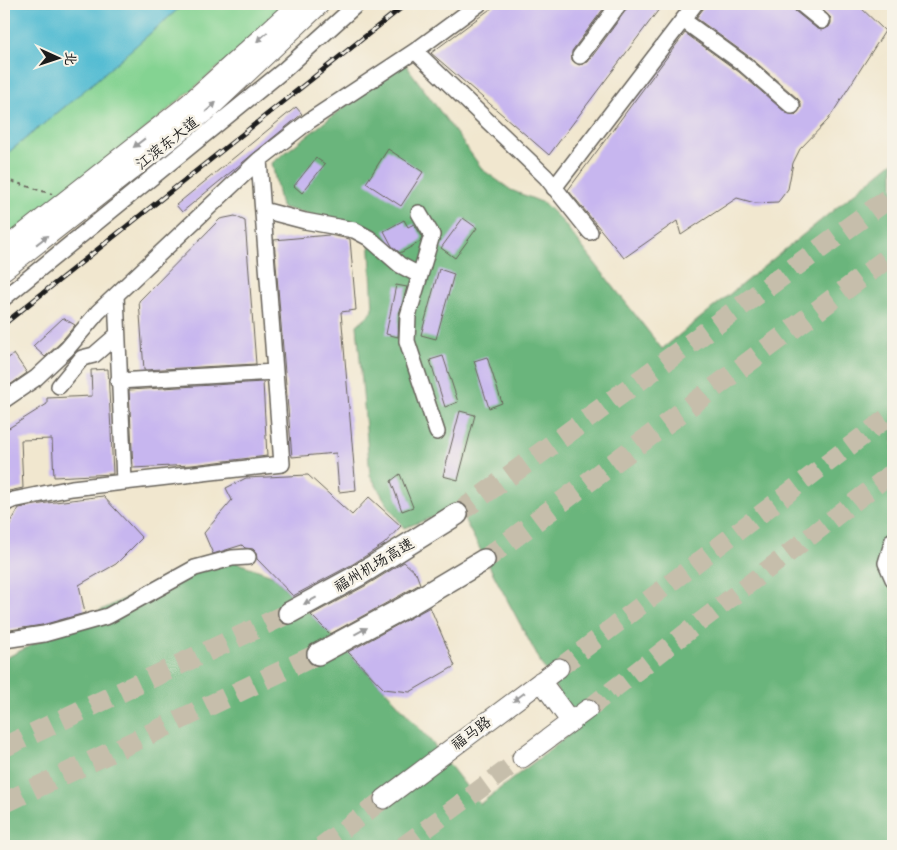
<svg xmlns="http://www.w3.org/2000/svg" width="897" height="850" viewBox="0 0 897 850" font-family="'Comic Neue','LXGW WenKai TC',sans-serif">
<rect width="100%" height="100%" fill="#f7f3e8"/>
<filter id="ink" filterUnits="userSpaceOnUse"><feTurbulence type="fractalNoise" baseFrequency=".02" numOctaves="2"/><feDisplacementMap in="SourceGraphic" scale="10" xChannelSelector="R" yChannelSelector="G"/><feConvolveMatrix kernelMatrix="1 2 1 2 8 2 1 2 1" color-interpolation-filters="sRGB"/></filter>
<filter id="wash" filterUnits="userSpaceOnUse"><feTurbulence type="fractalNoise" baseFrequency=".0096" numOctaves="4" result="noise"/><feDisplacementMap in="SourceGraphic" scale="20" xChannelSelector="R" yChannelSelector="G"/><feGaussianBlur stdDeviation="1.12" result="paint"/><feColorMatrix in="noise" values="0 0 0 0 0 0 0 0 0 0 0 0 0 0 0 0 0 1.4 0 .05"/><feComposite in="paint" operator="in"/></filter>
<g filter="url(#wash)">
<rect width="100%" height="100%" fill="#f1e7cf"/>
<path fill="#84d392" stroke="#507857" d="M184,4H293L149,126L4,242V156L78,96Z"/>
<path fill="#6bb57c" stroke="#44684c" d="M403,61L483,170L511,190L544,203L562,221L662,349L893,162V846H4V659L213,554L272,575L384,689L430,740L480,804L579,727L541,663L458,508L404,528L387,504L370,475L357,325L373,311L369,231L281,207L272,163Z"/>
<path fill="#56bdd3" stroke="#396c78" d="M4,4H184L78,96L4,156Z"/>
<g id="blocks">
<path fill="#c7b6ef" d="M497,4H607L572,51V60L579,65L588,62L626,10L628,4H663L549,155L431,53Z
M707,4H792L795,11L816,28L821,30L829,27L831,23V18L816,4H857L885,31L828,120L800,149L793,163L788,189L778,202L755,203L737,198L681,235L677,221L624,258L568,190L685,33L739,72L786,113L795,115L801,108V103L798,99L751,58L696,18Z
M296,107L302,114L182,212L176,205Z
M388,149L423,172L401,206L366,183Z
M316,158L325,164L302,193L294,186Z
M235,216L245,221L256,364L144,370L139,301L220,219Z
M463,218L477,228L455,258L441,248Z
M404,220L408,227L414,224L422,236L420,242L400,253L392,246L384,231Z
M329,235L350,239L356,310L341,312L356,490L339,492L336,453L292,457L274,240Z
M439,269L454,274L436,339L421,335Z
M396,285L407,287L399,314L398,337L386,334Z
M63,318L75,325L60,343L45,357L33,346Z
M14,354L27,373L4,389V361Z
M443,356L458,402L445,407L430,360Z
M487,357L502,403L489,408L474,361Z
M108,369L113,474L54,477L52,439L21,440L23,488L4,492V431L47,404V398L92,396L91,370Z
M263,382L267,456L192,465L133,468L129,390Z
M460,411L475,415L458,480L443,476Z
M400,474L413,507L402,511L391,481Z
M308,475L352,515L369,497L401,526L384,544L353,564L293,596L257,559L256,552L253,549L245,548L242,545L213,554L204,533L232,500L226,488L246,478Z
M103,496L142,538L116,564L79,585L85,613L42,625L4,631V535L19,508L47,503Z
M404,562L416,573L420,584L401,595L330,634L311,615L365,586Z
M430,607L455,666L410,692L384,689L348,652Z"/>
</g>
</g>
<g filter="url(#ink)">
<use href="#blocks" fill-opacity="0" stroke="#67635b" stroke-width="1"/>
<g fill="none" stroke-linecap="round" stroke-linejoin="round">
<path stroke="#c6beab" stroke-width="19" stroke-dasharray="19 9" stroke-linecap="butt" d="M559,668L893,413
M588,709L893,472
M321,846L384,799
M403,846L522,758"/>
<path stroke="#c6beab" stroke-width="21" stroke-dasharray="21 11" stroke-linecap="butt" d="M457,514L893,195
M484,560L893,254
M4,747L289,613
M4,803L318,654"/>
<g stroke="#67635b" stroke-width="18">
<path id="minor" d="M801,4L822,21
M683,20L745,65L792,106
M415,51L546,177L590,232
M580,56L619,4
M554,188L695,4
M263,210L305,221L354,230L369,238L400,265L419,275
M419,213L432,235L408,316L407,341L437,432
M116,295L124,482
M4,298L284,70L357,4
M118,381L275,372
M59,386L82,358L94,355L117,335
M4,400L36,378L67,349L98,312L259,160L309,121L415,51L479,4
M4,504L13,500L72,488L282,464L259,160
M893,540L886,563L893,579
M4,640L44,634L108,616L195,568L232,558L248,557"/>
</g>
<g stroke="#67635b" stroke-width="21">
<path id="major" d="M4,249L188,104L298,4
M4,270L209,109L320,4
M541,681L571,722
M522,758L588,709
M384,799L559,668"/>
</g>
<g stroke="#67635b" stroke-width="24">
<path id="highway" d="M289,613L359,575L457,514
M318,654L407,606L484,560"/>
</g>
<path stroke="#67635b" stroke-width="2" stroke-dasharray="4 4" stroke-linecap="butt" d="M4,179L52,194"/>
<use href="#minor" stroke="#fff" stroke-width="15"/>
<use href="#major" stroke="#fff" stroke-width="19"/>
<use href="#highway" stroke="#fff" stroke-width="21"/>
<g stroke="#1c1c1c" stroke-width="5">
<path id="rail" d="M4,324L406,4"/>
</g>
<use href="#rail" stroke="#f7f3e8" stroke-width="3" stroke-dasharray="9" stroke-linecap="butt"/>
</g>
<defs><path id="oneway-solid" d="M-6-.8H1V-3.2L6.5 0L1 3.2V.8H-6Z" transform="scale(1.25)"/></defs>
<g fill="#999">
<use href="#oneway-solid" transform="translate(262 37) rotate(138)"/>
<use href="#oneway-solid" transform="translate(211 107) rotate(-42)"/>
<use href="#oneway-solid" transform="translate(139 143) rotate(142)"/>
<use href="#oneway-solid" transform="translate(42 240) rotate(-38)"/>
<use href="#oneway-solid" transform="translate(310 601) rotate(152)"/>
<use href="#oneway-solid" transform="translate(361 631) rotate(-28)"/>
<use href="#oneway-solid" transform="translate(519 697) rotate(143)"/>
</g>
</g>
<g text-anchor="middle" dominant-baseline="central" stroke-width="5" stroke-linejoin="round" paint-order="stroke">
<g font-size="15" fill="#1c1c1c" stroke="#f7f3e8">
<text transform="translate(167 143) rotate(-38)">江滨东大道</text>
<text transform="translate(374 565) rotate(-31)">福州机场高速</text>
<text transform="translate(471 733) rotate(-37)">福马路</text>
</g>
</g>
<rect width="897" height="850" fill="none" stroke="#f7f3e8" stroke-width="20"/>
<g transform="translate(58 58) rotate(93)" stroke="#f7f3e8" stroke-width="4" paint-order="stroke">
<path d="M0-4L9 19L0 12L-9 19Z" fill="#1c1c1c"/>
<text y="-8" font-size="14" font-weight="bold" text-anchor="middle" fill="#1c1c1c">北</text>
</g>
</svg>
